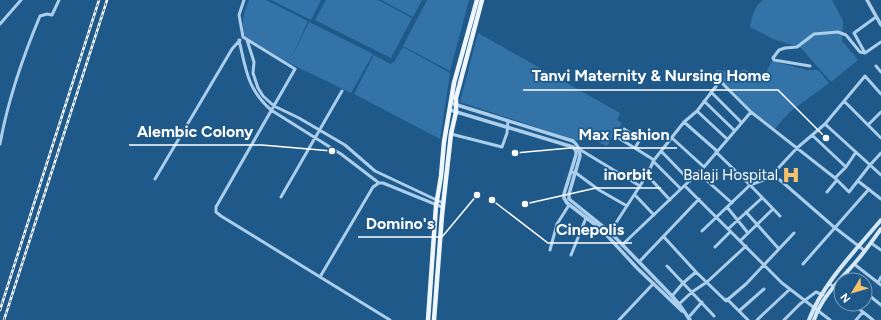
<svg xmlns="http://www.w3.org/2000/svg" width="881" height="320" viewBox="0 0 881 320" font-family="Figtree,sans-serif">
<rect width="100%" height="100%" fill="#1f5989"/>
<path fill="#3373a7" d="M249,0H266L308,21L289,63L245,37C241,21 243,15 249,0Z
M271,0H321L311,20Z
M326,0H378L412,18L391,58L315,20Z
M381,0H422L413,17Z
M427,0H469L450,71L403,46Z
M763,0H832L843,21L842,41L858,60L831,82L801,48L773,39L750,27C752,17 754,6 763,0Z
M309,22L373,54L351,93L289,63Z
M478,33L620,113L617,120L622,123L607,146L587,137L581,142L460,102Z
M403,47L450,73L440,139L354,94L374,55L390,64L394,62Z
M772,61L807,70H818L829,83L791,111L783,119L775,129L751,111L713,73L717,70C726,70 737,75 744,69L763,78Z"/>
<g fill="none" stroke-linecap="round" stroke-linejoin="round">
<path stroke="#aaceeb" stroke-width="3" d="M244,0L239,15L243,37L295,69L216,207V212L221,216L390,320
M876,17L854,33L865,53L881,42
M0,24L21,0
M239,40C246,69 247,89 271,110L341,154L379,183H383L442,207
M247,40L254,62L253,73L258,88L263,96L274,106L299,118L345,145L375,171L443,203
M810,66L774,60L773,58L779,50L785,48L797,47L814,34L838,32L846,35L860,52L865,53
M876,66L881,72
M711,92L741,122
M704,101L734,130
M844,101L881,138
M697,111L727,139
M684,122L717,151
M825,124L881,175
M868,125L881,112
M624,129L639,139V141L635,148
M451,134L502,147L507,133L508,121
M812,135L846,167
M617,137L654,160
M672,138L704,167
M0,144C8,99 22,59 40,16L47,14L52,15L59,0
M579,149L640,186
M661,151L690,181
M716,152L750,185L769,178L780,180L834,227L865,251
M653,161L681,189
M571,172L576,173L599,190L627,206
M647,175L670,200
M769,178L797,148L825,124L865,76L881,94
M835,178L846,167L856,152
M155,179L232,49L240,40
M705,179L732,203
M858,181L881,199
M685,186L782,283L830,320
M827,192L837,180
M635,195L654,215
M281,197L342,91
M727,207L748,233
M746,212L779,249
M557,224L579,234
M728,229L762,198
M702,231L750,185L780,216
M610,232L647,175L654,160L684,122L697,111L720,81L751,112L835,178L849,192L870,165L881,153
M664,237L696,272L726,301L746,284L794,233
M740,241L773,209
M871,243L881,250
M622,245L704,167L751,112
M715,247L730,232
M550,250L557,224L569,205
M571,255L586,218
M639,262L699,199
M803,264L869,189
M854,264L881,285
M667,266L714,316
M844,276L849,280
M320,277L373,187L379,183
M829,283L841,294
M878,283L881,277
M865,292L881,305
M672,296L683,283L696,272
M727,299L748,320
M679,304L692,292L707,282L746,246
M853,304L873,320
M739,311L764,289
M688,318L702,302
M619,320L653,284
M757,320L790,289
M784,320L800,304L816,292L823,295
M856,320L863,312"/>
<path stroke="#aaceeb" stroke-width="3.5" d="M867,0L881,25
M454,104L573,141C578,145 580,149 580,156L569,194V199L610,232L672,296L679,304L690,320
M450,110L573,147L576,151V155L564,194V198L567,203L601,229L637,268L682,311"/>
<path stroke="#d6e8f8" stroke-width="4" d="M809,320C822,284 857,249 881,220
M814,320C821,298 839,281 854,264C864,253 872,241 881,229"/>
<path stroke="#eff7fe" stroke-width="4.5" d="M428,320L436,206L441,176L444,142L454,83L477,0
M434,320L442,215L451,134L456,112V98L482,0"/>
<g stroke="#fff" stroke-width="2.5">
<path id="rail" d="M0,310L99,0
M4,320L107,0"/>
</g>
<use href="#rail" stroke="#1f5989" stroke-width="1" stroke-dasharray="3" stroke-linecap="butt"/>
</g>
<defs>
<g id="hospital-bare" transform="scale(1.38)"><path d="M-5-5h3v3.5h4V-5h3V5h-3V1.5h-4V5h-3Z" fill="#f9c16a" stroke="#1f5989" stroke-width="2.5" paint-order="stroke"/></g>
</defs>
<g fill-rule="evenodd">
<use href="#hospital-bare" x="791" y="175"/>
</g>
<g text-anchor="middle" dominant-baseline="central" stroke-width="3.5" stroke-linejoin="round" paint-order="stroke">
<g font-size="15" fill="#fff" stroke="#1f5989" text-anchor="end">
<text x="778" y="175">Balaji Hospital</text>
</g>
</g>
<path fill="none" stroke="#fff" stroke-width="1.5" d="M826 138L778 90H523M332 151L262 145H129M515 153L570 148H677M525 204L596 188H661M477 195L442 237H358M492 200L548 243H632"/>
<g fill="#fff" stroke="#1f5989" stroke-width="1.5">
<circle cx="826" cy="138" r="4"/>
<circle cx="332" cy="151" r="4"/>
<circle cx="515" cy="153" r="4"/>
<circle cx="525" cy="204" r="4"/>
<circle cx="477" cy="195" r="4"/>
<circle cx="492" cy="200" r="4"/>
</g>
<g font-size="16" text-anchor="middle" font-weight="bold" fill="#fff" stroke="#1f5989" stroke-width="3.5" stroke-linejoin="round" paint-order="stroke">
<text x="651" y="81">Tanvi Maternity &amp; Nursing Home</text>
<text x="195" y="137">Alembic Colony</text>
<text x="624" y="140">Max Fashion</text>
<text x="628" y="180">inorbit</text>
<text x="400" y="229">Domino's</text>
<text x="590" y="235">Cinepolis</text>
</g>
<g transform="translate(853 292) rotate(232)"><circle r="19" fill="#1f5989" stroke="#799bb8"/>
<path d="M0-3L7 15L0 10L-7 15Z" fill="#f9c16a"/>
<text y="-6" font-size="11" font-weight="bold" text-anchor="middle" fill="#ffffff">N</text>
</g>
</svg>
